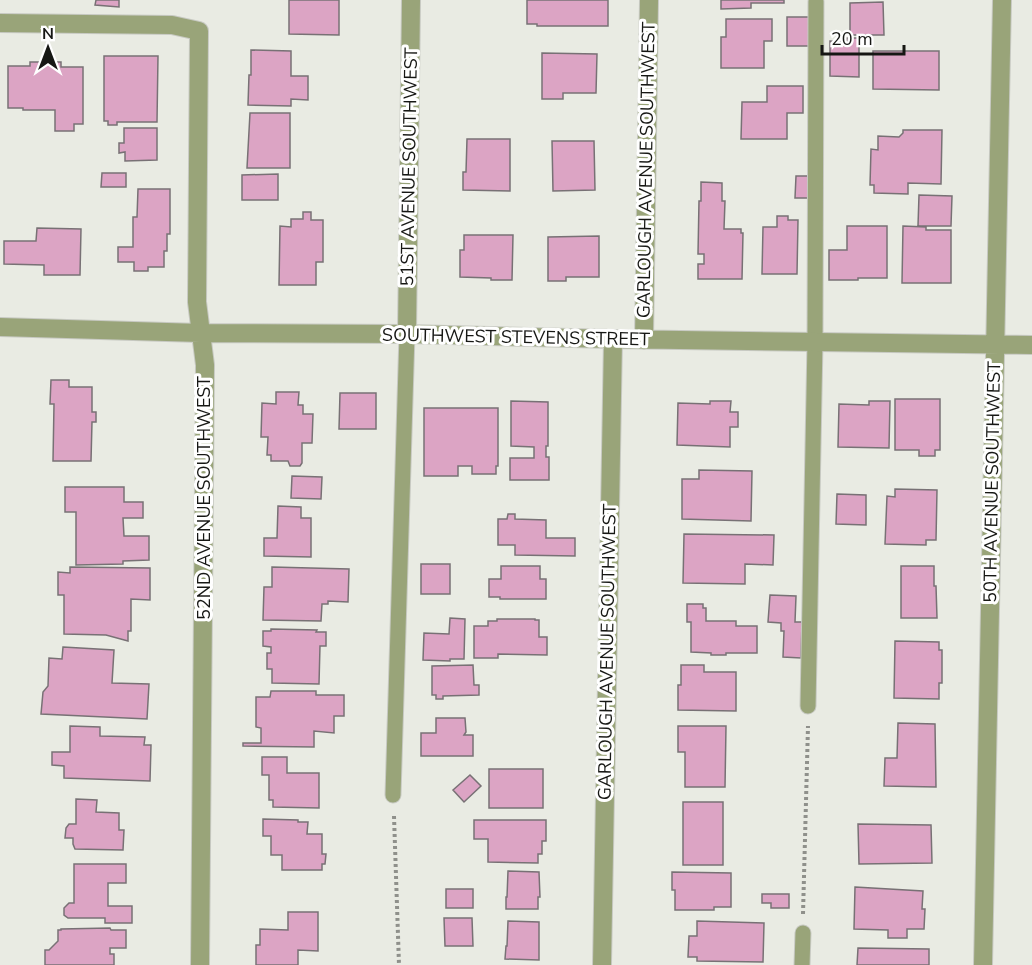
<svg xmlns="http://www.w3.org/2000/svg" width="1032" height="965" viewBox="0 0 1032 965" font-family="'Nunito Sans',sans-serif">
<rect width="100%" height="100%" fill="#e9ebe3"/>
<path fill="#dca4c4" stroke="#787175" stroke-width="1.5" d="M96,0H119V7L95,5Z
M289,0H339V35L289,34Z
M527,0H608V26H537V24H527Z
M721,0H784V3H751V8L721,9Z
M883,2L884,35H850V3Z
M787,17H811V46H787Z
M726,19H772V41H764V68H721V37H726Z
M847,38H859V77L830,76V41L847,42Z
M251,50L291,51V76H308V100L291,99V106L248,105L249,75H251Z
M873,51H939V90L873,89Z
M542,53L597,54L596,93H563V99H542Z
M104,56H158L157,122H117V125H108V121H104Z
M30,62H61V67H83V124H74V131H55V110H23V108H8V66H30Z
M767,86H803V113H787V139H741L742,102H767Z
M250,113H290V168H247Z
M124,128H157V160L125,161V152L119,153V143H124Z
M903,130H942L941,184L908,183V194L874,193V185H870L871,149L878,150V136L899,137L903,133Z
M467,139H510V191L463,190V172H466Z
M552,141H594L595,190L553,191Z
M102,173H126V187H101Z
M278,174V200H242V175Z
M796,176H811V198H795Z
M701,182L722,183V201H725L724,229H741V233H743L742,279H698V264H704V254H698L699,201H701Z
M138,189H170V234H167V251H164V267H148V271H134V262H118V247H133V217H137Z
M919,195L952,196L951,226H918Z
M303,212H311V220H323V262H316V285H279L280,226L291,227V219H303Z
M777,216H788V220H798L797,274H762L763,227H777Z
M847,226H887V278H858V280H829V250H847Z
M903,226L926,227V230H951V283H902Z
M37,228L81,229L80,275H44V265L4,264V241H36Z
M464,235H513L512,280H491V278L460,277V250H464Z
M599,236V277H566V281H548V237Z
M51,380H69V387H92V412H96V422H92L91,461H53L54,404H50Z
M276,392H299L298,405H303V414H313L312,443H302V463L300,466H290L288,461H271V455H267L268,437H261L262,403L276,404Z
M340,393H376V429H339Z
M895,399H940V450H935V456H919V450H895Z
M511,401L548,402V446H546V457H549V480H510V458H534V447L511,446Z
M710,401H731L730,412H738V427H730V447L677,445L678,403L710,404Z
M869,401H890L889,448L838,447L839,404L869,405Z
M424,408H498V466H496V474H472V466H458V476H424Z
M699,470L752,471L751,521L682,519V479H699Z
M292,476L322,477L321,499L291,498Z
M65,487H124V502H143V518H123L124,536H149V560L123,561V564L76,565V512H65Z
M895,489L937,490L936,540H926V545L885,544L887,496L895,497Z
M837,494L866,495V525L836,524Z
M278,506L301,507V518H311V557L264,556V538H277Z
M508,514H515V519L546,520V538H575V556L515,555V545H498V519H507Z
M684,534L774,535L773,565L745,564V584L683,583Z
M421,564H450V594H421Z
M501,566H540V579H546V599H500V597H489V579H501Z
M901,566H934V586H936L937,618H901Z
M70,567L150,568V600L131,599V631H128V641L106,635L64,634V595H58V572L70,573Z
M272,567L349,569L348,602L328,601V604H322L321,621L263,620L264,587H272Z
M770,595L796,596L795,622H802L801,658L783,657L784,631H781V623L768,622Z
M687,604H703V608H706V621H736V626H757V653H726V655H711V653L691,652V622H687Z
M450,618L465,619L464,659H450V661L423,660L424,633L449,634Z
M497,619H535V620H539V637H547V655L498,654V658H474V626H488V621H497Z
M271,629L317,630L316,632H326V646H320L319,684L272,683V669H267V653H271V647L263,646V631H271Z
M895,641L939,642V650H942V683H939V699L894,698Z
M63,647L114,650L112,683L149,684L147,719L41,714L43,692L48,686L49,658L62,659Z
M473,665L474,685H479V695L443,696V699H436V695H432V666Z
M681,665H704V672H736V711L678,710V685H681Z
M271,691H316V695H344V716H334V733L314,731V747L243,746V743H261V728L256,727V697H270Z
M436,718H465L466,732L464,735H473V756H421V733H436Z
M898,723L935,724L936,787L884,786L885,758H897Z
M70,726L100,727V736L145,737L144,745H151L150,781L64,778V766L52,765V752H70Z
M678,726H726L725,787H685V752H678Z
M262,757H287V773H319V808L273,807V800H269V775H262Z
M489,769H543V808H489Z
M470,775L481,786L464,802L453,790Z
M76,799L97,800L96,812L119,813V830H124L123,850L75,849L73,844V838H65L66,828L69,824H76Z
M683,802H723V865H683Z
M263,819L298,820V822H308L307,834H322V854H326L325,864H322V870H282V855H271V836H263Z
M474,820H546V841H542V854H538V863L488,862V839H474Z
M858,824L931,825L932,863L859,864Z
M74,864H126V883H108V906H132V923H105V918H68L64,915V908L69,903H74Z
M508,871L539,872L540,897H538V909H506V897H507Z
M672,872L731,873V907H714V910H675V890H672Z
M855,887L923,891L922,909H925L924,929H907V938H888V930L854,929Z
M446,889H473V908H446Z
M762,894H789V908H771V903H762Z
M288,912H318V951L298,950V965H256V945H260V929L288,930Z
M444,918H472L473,946H445Z
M508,921L539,922V960L505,959L506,946H507Z
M697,921L764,923L763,962L697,961V957H688L689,936H697Z
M110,928L111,930H126V948H110V954H114V965H45V950H49L58,941V930H61V929Z
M858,948L929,949V965H857Z"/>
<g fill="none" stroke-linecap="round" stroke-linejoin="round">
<g stroke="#c7c9c2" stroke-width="17">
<path id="lane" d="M808,706L815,342L816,2
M393,795L407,334
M802,965L803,933"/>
</g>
<g stroke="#c7c9c2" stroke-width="20">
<path id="street" d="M0,23L172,25L199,31L197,302L205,365L200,965
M0,327L200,333L407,334L613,339L1032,345
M407,334L411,0
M644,340L649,0
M602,965L613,339
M983,965L1002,0"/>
</g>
<path stroke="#8f908b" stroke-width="4" stroke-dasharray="3 3" stroke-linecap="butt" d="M394,816L399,965
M803,914L808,726"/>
<use href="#lane" stroke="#99a479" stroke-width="15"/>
<use href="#street" stroke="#99a479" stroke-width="18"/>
</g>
<g text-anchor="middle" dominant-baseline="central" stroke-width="6" stroke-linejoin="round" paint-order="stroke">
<g font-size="18" fill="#161714" stroke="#fff">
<text transform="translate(409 167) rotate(-89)">51ST AVENUE SOUTHWEST</text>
<text transform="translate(646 170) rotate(-89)">GARLOUGH AVENUE SOUTHWEST</text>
<text transform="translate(516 337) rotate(1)">SOUTHWEST STEVENS STREET</text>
<text transform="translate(992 482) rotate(-89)">50TH AVENUE SOUTHWEST</text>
<text transform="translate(204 498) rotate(-90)">52ND AVENUE SOUTHWEST</text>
<text transform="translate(607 652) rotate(-89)">GARLOUGH AVENUE SOUTHWEST</text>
</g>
</g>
<g transform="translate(48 48)" stroke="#ffffff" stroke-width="4.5" paint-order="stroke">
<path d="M0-4.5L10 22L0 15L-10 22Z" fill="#161714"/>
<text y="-9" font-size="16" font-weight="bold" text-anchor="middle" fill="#161714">N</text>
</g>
<path d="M822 45v9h82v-9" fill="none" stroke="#161714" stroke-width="3"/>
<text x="831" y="45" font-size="18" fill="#161714" stroke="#ffffff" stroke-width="4.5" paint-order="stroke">20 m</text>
</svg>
